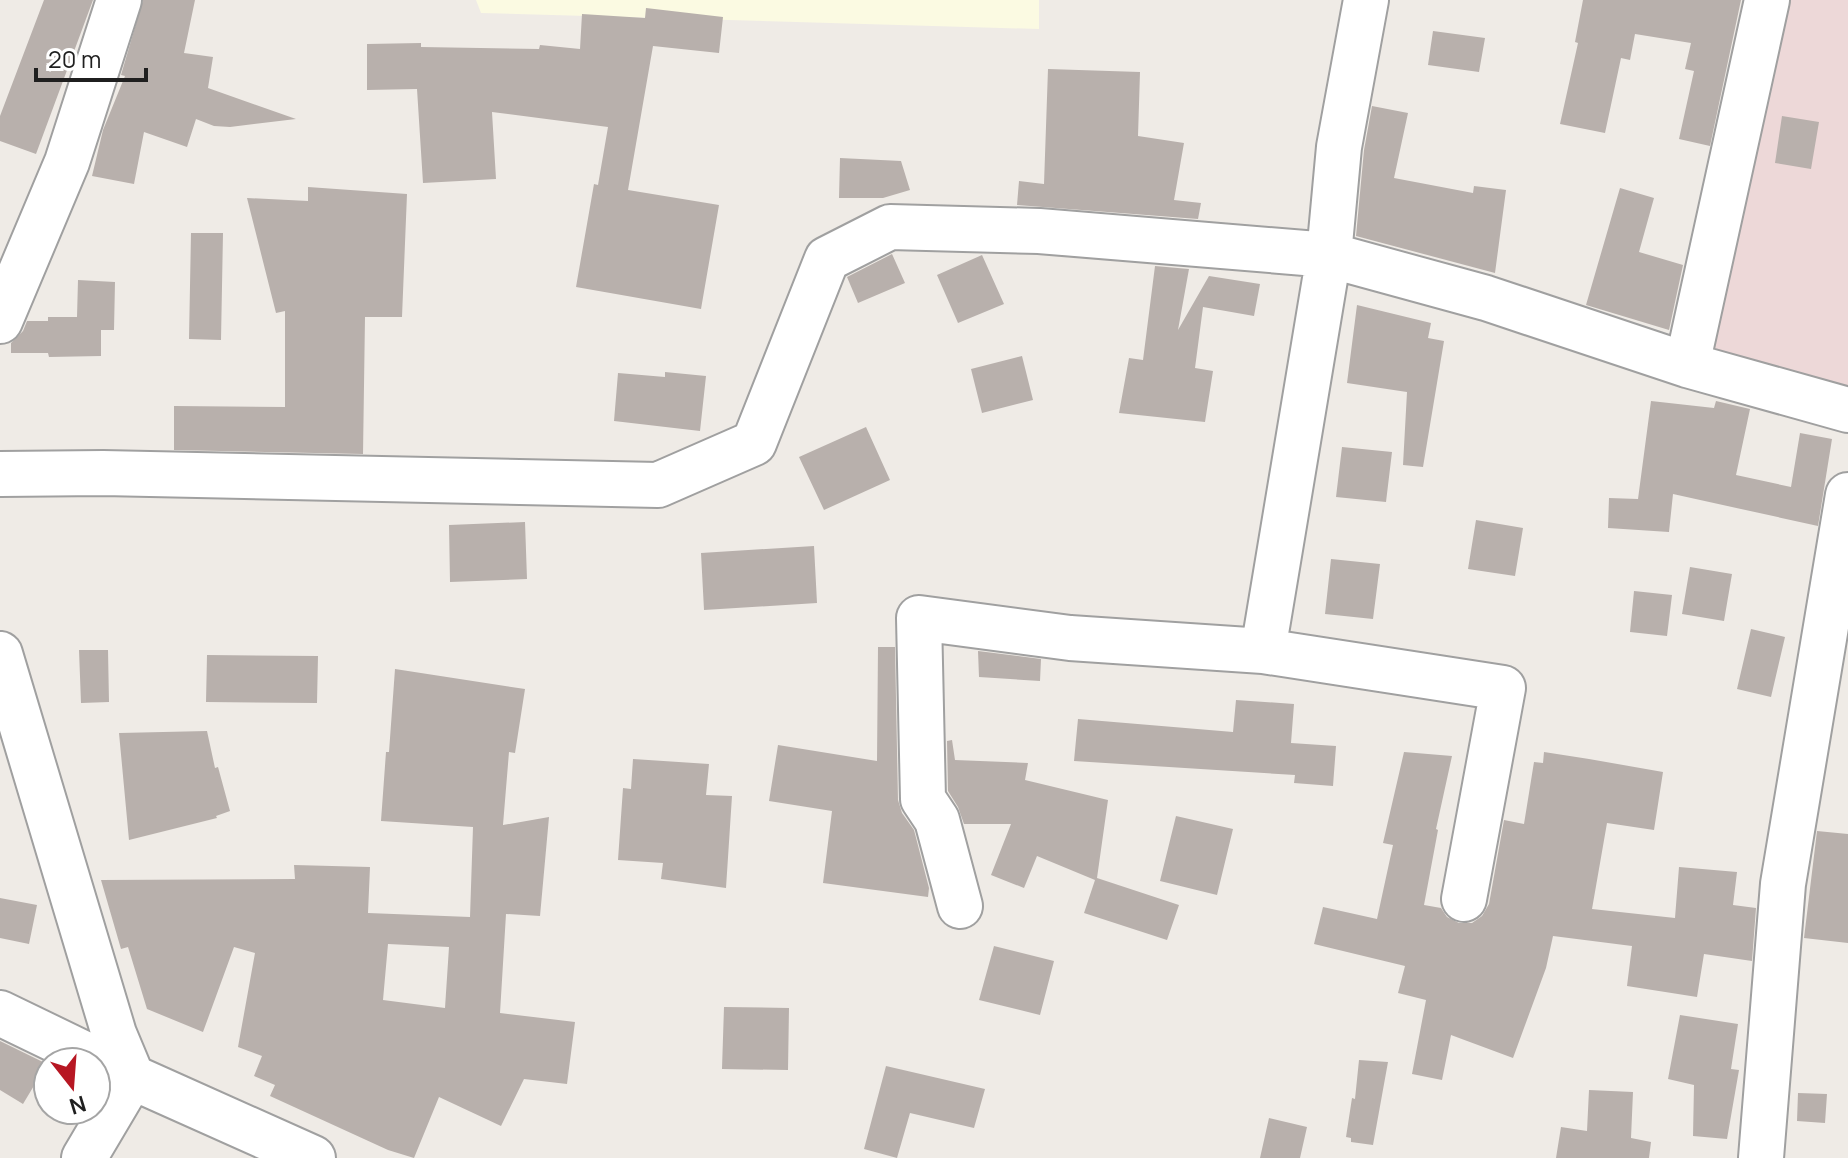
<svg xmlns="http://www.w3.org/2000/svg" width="1848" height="1158" viewBox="0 0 1848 1158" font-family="Manrope,sans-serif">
<rect width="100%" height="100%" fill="#efebe6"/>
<path fill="#edd8d8" d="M1780,0H1848V390L1708,361Z"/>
<path fill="#fbfae2" d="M476,0H1039V29L481,13Z"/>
<path fill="#b8b0ac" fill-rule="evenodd" d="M44,0H93L36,154L0,141V116Z
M143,0H195L184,53L213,57L208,88L296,119L230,127L214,126L196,119L187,147L144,132L134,184L92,176L103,130L125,76L121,75Z
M1583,0H1741L1710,146L1679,139L1694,71L1685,69L1691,43L1635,34L1630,60L1621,58L1605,133L1560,124L1578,43L1575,42Z
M646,8L723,17L719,53L653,46L628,190L719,205L701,309L576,287L594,184L598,185L608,127L492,112L496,179L423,183L417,89L367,90V44L421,43V47L539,49L540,45L580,49L582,14L645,18Z
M1433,31L1485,38L1479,72L1428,65Z
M1048,69L1140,72L1138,136L1184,143L1174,200L1201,203L1198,219L1017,205L1019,181L1044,184Z
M1372,106L1408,113L1394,178L1473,193L1474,186L1506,190L1495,273L1356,236L1364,150Z
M1782,116L1819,122L1811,169L1775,163Z
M840,158L901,161L910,190L883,198H839Z
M308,187L407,194L402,317H365L363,454L174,450V406L285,407V311L276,313L247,198L308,201Z
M1620,188L1654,198L1639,252L1683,265L1669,330L1586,305Z
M191,233H223L221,340L189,339Z
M892,254L905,283L858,303L847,277Z
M982,255L1004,304L958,323L937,275Z
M1155,266L1189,269L1178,330L1209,276L1260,284L1254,316L1203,307L1195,368L1213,371L1205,422L1119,413L1129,358L1143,360Z
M78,280L115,282L114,330H101V356L49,357L48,353H11V343L23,331L27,321H48V317H77Z
M1357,305L1431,323L1428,338L1444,341L1423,467L1403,465L1407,392L1347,383Z
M1022,356L1033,400L982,413L971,369Z
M665,372L706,376L700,431L614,421L618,373L665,377Z
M1651,401L1714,408L1716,401L1750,409L1736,475L1791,487L1800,433L1832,439L1818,526L1673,494L1669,532L1608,528L1609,498L1638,499Z
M866,427L890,480L824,510L799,457Z
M1342,447L1392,452L1386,502L1336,497Z
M1476,520L1523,528L1515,576L1468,569Z
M525,522L527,579L450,582L449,525Z
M814,546L817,603L704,610L701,553Z
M1331,559L1380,564L1373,619L1325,614Z
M1690,567L1732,574L1724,621L1682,614Z
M1634,591L1672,595L1667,636L1630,632Z
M1751,629L1785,637L1771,697L1737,689Z
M878,647H895L898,800L902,813L914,830L929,888L928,897L823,883L832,811L769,801L778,745L877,761Z
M79,650H108L109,702L81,703Z
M978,651L1041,659L1040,681L979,677Z
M207,655L318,656L317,703L206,702Z
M395,669L525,689L515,753L509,752L503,825L549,817L540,916L506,914L500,1013L575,1022L567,1084L524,1079L501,1126L439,1097L414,1158L388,1150L270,1096L275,1085L254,1076L262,1056L238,1047L255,953L234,947L203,1032L147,1009L128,947L121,949L101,880L295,879L294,865L370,867L368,913L470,917L473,827L381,821L386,752H389ZM388,944L449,947L445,1008L383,1000Z
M1236,700L1294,704L1291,743L1336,746L1333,786L1294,783L1295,775L1074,761L1078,719L1233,732Z
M207,731L215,768L218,767L230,811L216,816L217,818L129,840L119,733Z
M952,740L955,760L1028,763L1025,780L1108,800L1097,878L1179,905L1167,940L1084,913L1095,880L1037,856L1024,888L991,875L1011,824H964L958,807L948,791L947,741Z
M1404,752L1452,756L1436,829L1438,830L1424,905L1441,908L1447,917L1459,923H1472L1482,916L1489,904L1504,820L1524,824L1534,762L1543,763L1544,752L1589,759L1663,772L1654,830L1607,823L1592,909L1675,918L1679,867L1737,872L1733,905L1756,908L1752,961L1704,954L1697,997L1627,986L1632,946L1553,936L1546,968L1513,1058L1451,1035L1442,1080L1412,1074L1426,1000L1398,993L1405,966L1314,944L1323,907L1377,919L1393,845L1383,843Z
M633,759L709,764L706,795L732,796L726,888L661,879L663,863L618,860L623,788L631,789Z
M1176,816L1233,829L1217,895L1160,881Z
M1817,831L1848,834V943L1804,938Z
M0,898L37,905L29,944L0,938Z
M994,946L1054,961L1040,1015L979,1000Z
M724,1007L789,1008L788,1070L722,1069Z
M1680,1015L1738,1024L1731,1069L1739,1070L1727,1139L1693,1136L1694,1085L1668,1079Z
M0,1041L47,1064L23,1104L0,1090Z
M1359,1060L1388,1062L1373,1145L1351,1142V1138L1346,1137L1352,1098L1355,1099Z
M886,1066L985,1089L974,1128L910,1113L897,1158L864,1149Z
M1589,1090L1633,1092L1631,1138L1651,1142L1649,1158H1556L1561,1127L1587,1131Z
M1798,1093L1827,1094L1825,1123L1797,1121Z
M1269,1118L1307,1127L1300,1158H1260Z"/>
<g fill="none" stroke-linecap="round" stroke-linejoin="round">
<g stroke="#a0a0a0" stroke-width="48">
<path id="minor" d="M1366,0L1339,147L1329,255L1486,298L1687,365L1848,410
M0,321L67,162L119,0
M1687,365L1767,0
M0,474L103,473L658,485L754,443L827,259L890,227L1039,231L1329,255L1263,651L1503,688L1464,899
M0,654L114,1034L132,1077L84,1158
M960,906L937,820L923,799L919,618L1070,638L1263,651
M0,1013L132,1077L313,1158
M1761,1158L1783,884L1848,495"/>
</g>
<use href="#minor" stroke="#fff" stroke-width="44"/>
</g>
<g transform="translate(72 1086) rotate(163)"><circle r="38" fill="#ffffff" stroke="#a5a5a5" stroke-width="2"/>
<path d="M0-6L14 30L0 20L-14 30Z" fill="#b71723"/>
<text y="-12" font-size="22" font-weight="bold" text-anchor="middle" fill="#1f1f1f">N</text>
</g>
<path d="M36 68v12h110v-12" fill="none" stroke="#1f1f1f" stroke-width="4"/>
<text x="48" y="68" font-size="24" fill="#1f1f1f" stroke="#ffffff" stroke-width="6" paint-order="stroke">20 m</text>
</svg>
